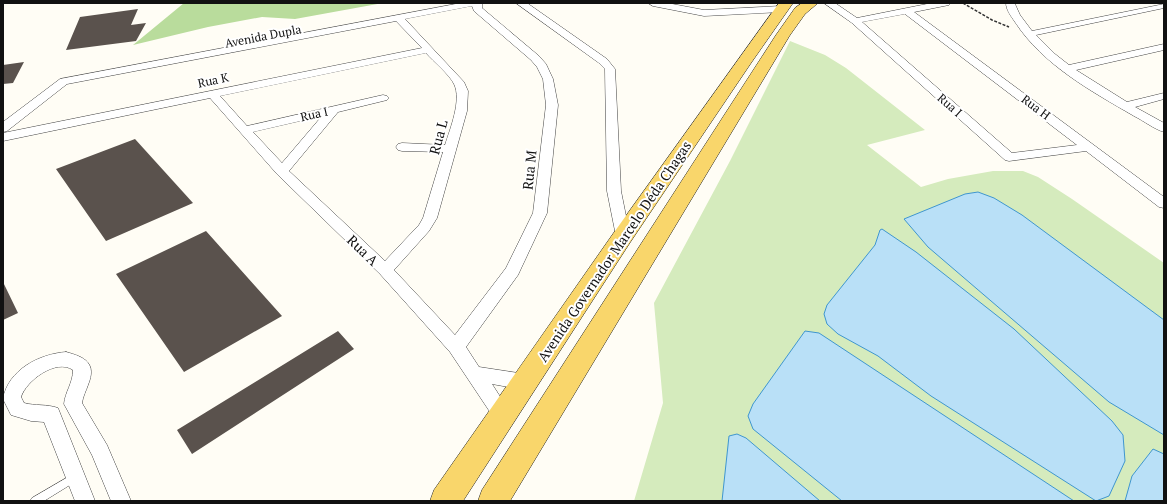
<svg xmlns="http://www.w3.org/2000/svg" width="1167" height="504" viewBox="0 0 1167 504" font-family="'PT Serif',serif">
<rect width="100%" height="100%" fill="#fffdf5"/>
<path fill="#d5ebbd" d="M790,41L825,55L846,68L925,130L867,145L921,187L948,179L993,171H1023L1038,177L1072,199L1164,263V501H634L663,403L654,303L730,161Z"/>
<path fill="#b9dc9c" d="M184,3H383L295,19L262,17L208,27L133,45Z"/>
<path fill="#b9e0f7" stroke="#3f96cf" d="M978,192L994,198L1022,215L1164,320V435L1109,402L928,247L904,219L965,194Z
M882,229L916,252L1014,329L1112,421L1123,435L1125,461L1109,496L1096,501L931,396L878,356L838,334L827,324L824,314L827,305L875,245L880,230Z
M805,331L819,333L1074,501H842L753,429L748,416L753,404Z
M737,434L746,438L820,501H722L729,436Z
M1153,449L1164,454V501H1125L1132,476Z"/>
<path fill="#5a524d" d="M138,9L131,25L146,23L136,41L66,50L80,17Z
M24,62L13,83L3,84V65Z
M135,139L193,203L106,241L56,169Z
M206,231L282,316L184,372L116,274Z
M3,282L18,313L3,320Z
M338,331L354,349L192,454L177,430Z"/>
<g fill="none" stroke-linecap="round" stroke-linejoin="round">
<g stroke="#444" stroke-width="1">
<path id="lane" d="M75,473L78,474L80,477L78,480L44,501H30L32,498Z"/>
</g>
<g stroke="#444" stroke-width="1">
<path id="street" d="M461,3H482V8L539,56L546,64L553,79L558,105L547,213L518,275L466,347L479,367L525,374L531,377L534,382L531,387L525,390L492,384L512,415L510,421L503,423L496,421L450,352L380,274L277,174L210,98L3,141V133L422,48L396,21L67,84L7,131L3,132V122L60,79ZM472,6L474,11L531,60L537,67L543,79L546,105L533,213L506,268L455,335L394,270L429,231L437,218L467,111L468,91L464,82L405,19ZM426,53C434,62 449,74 454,84C462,100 450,129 445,145L402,143L398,144L396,147L398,150L402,151L443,152L423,218L419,225L385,261L289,171L338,112L387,100L389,98L387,96L383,95L247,126L220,96ZM322,116L282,163L253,132Z
M516,3H527L607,59L615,69L621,191L630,236L628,239L623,241L618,239L616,236L607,191L605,69L599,63Z
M648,3H667L704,10L781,6L786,9L781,12L704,16L653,6Z
M824,3H835L857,18L932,3H951L949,5L914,12L1164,197V208L1159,207L1086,151L1009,161L1005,160L852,23ZM905,14L1077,145L1012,153L862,22Z
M1006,3H1016L1015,4L1020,15L1032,31L1164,4V8L1036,35L1055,54L1069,65L1164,44V50L1076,70L1127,102L1164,93V99L1135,107L1164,123V132C1154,129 1144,121 1134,116C1091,91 1043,65 1015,22C1011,16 1006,10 1006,3Z
M66,352C85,357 97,363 88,385C86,391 83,396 82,403L107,445L131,501H111L92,455L64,404C65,392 73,383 73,370C56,358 26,381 21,397L24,403C35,406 47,404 58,408L95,501H75L44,422L31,421L11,415L3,399C8,370 39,354 66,352Z"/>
</g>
<g stroke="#222" stroke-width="1">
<path id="primary" d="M779,3H793L751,63L631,241L463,501H430L434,490L615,231Z
M802,3H818L805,14L790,35L510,501H478L482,490L776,35L795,8Z"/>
</g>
<path stroke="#333" stroke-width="1.5" stroke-dasharray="3 1.5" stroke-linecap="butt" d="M963,3L992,20L1009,27"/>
<use href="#lane" fill="#fff" fill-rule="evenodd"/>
<use href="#street" fill="#fff" fill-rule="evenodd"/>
<use href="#primary" fill="#f9d66b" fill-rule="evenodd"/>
</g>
<g text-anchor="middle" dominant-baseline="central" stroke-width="4" stroke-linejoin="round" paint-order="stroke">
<g font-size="12" fill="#111" stroke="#fff">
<text transform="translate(263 36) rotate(-11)">Avenida Dupla</text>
<text transform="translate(213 80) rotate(-12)">Rua K</text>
<text transform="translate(950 105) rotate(41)">Rua I</text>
<text transform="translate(1036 107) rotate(37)">Rua H</text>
<text transform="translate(314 114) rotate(-13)">Rua I</text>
</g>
<g font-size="14" fill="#111" stroke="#fff">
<text transform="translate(438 137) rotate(-75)">Rua L</text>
<text transform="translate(529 170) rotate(-84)">Rua M</text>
<text transform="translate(363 250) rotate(44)">Rua A</text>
<text transform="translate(614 251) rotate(-56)">Avenida Governador Marcelo Déda Chagas</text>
</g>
</g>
<rect width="1167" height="504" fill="none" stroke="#111111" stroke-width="8"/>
</svg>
